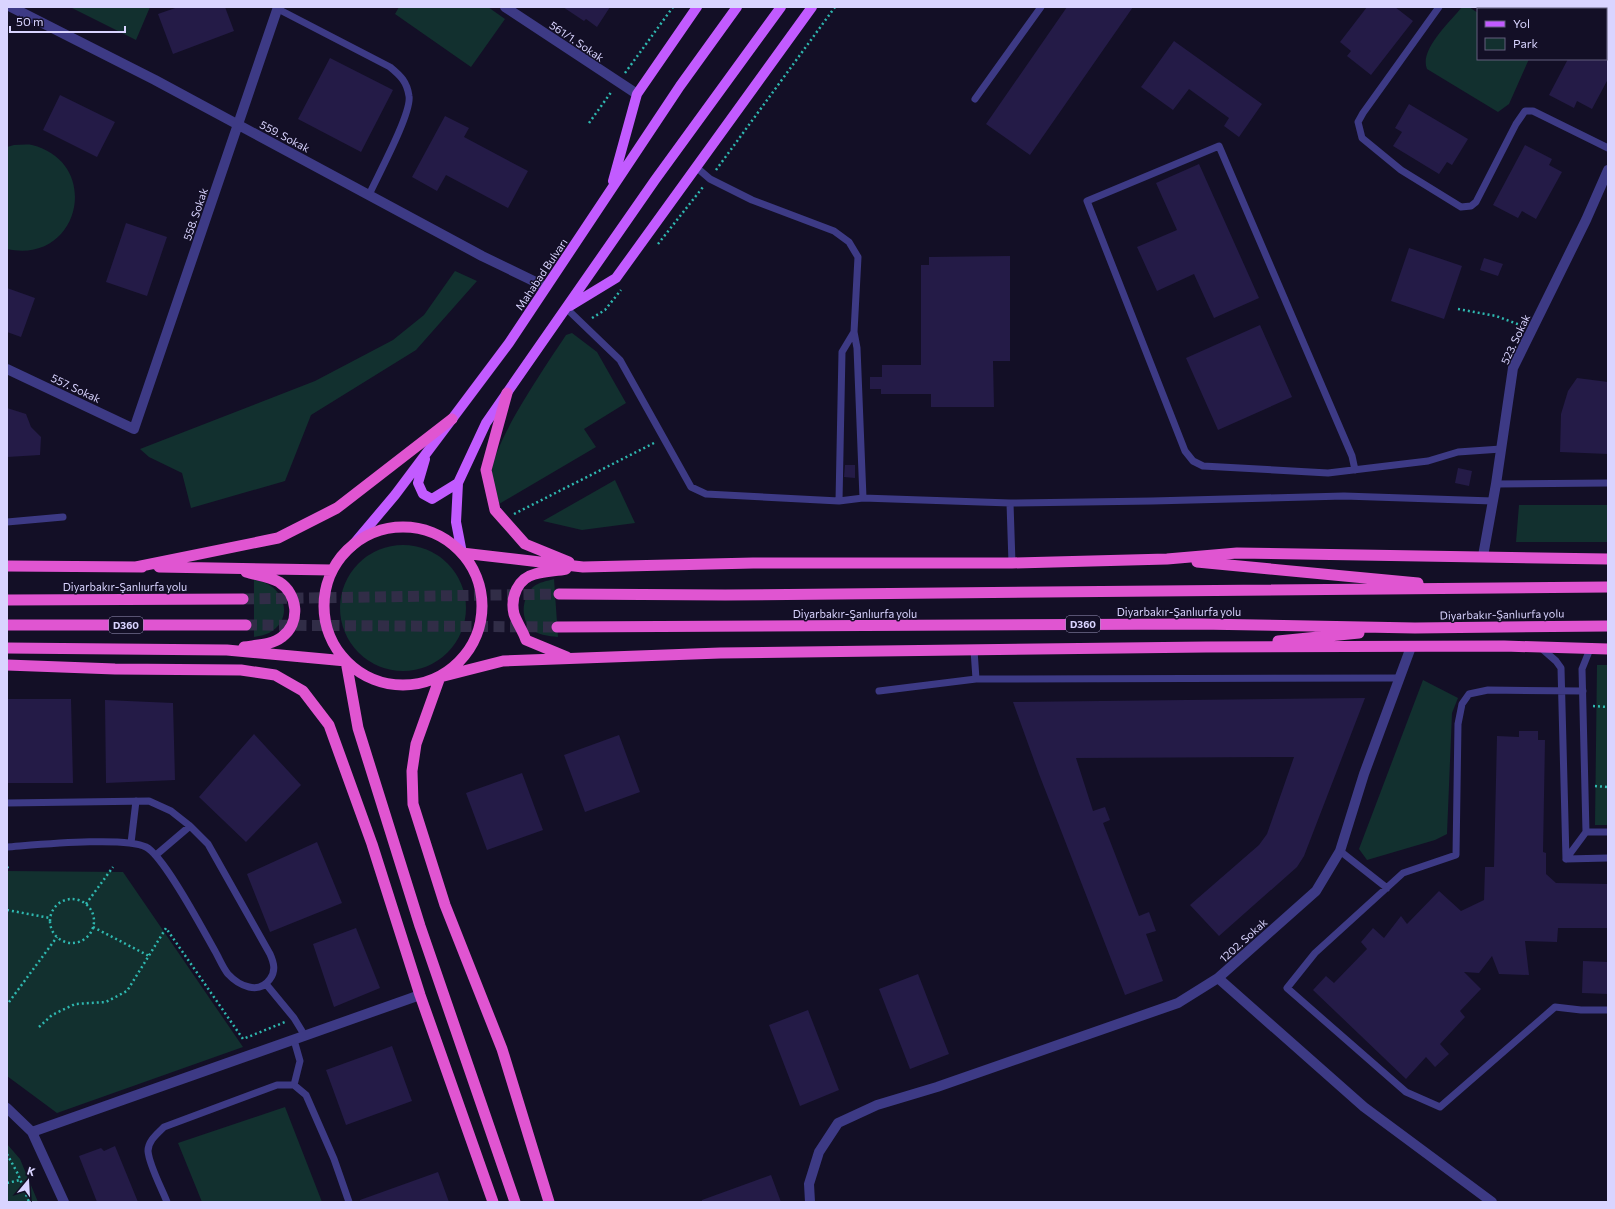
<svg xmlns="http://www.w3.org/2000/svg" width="1615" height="1209" viewBox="0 0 1615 1209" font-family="Commissioner,sans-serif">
<rect width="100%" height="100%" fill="#130f26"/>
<path fill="#12302f" d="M70,7H150L136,40Z
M399,7H488L505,19L471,67L395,14Z
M1462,7H1469L1478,13V59H1529L1509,104L1498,112L1427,69C1419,50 1450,22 1462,7Z
M14,145C20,145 27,144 32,145C103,163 80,265 7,249V147Z
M455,271L477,281L416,350L311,415L285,481L191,508L182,473L149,457L140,449L315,381L393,340L424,315Z
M572,333L597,352L626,403L584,429L596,447L499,504C497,494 493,484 492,474C490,446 549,361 566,335Z
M615,480L635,523L582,530L543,521Z
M1519,505H1608V542H1516Z
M340 608a63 63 0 1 1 126 0a63 63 0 1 1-126 0Z
M554,579L558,637C549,636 536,635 529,627C520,615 523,597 533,587C539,582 547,581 554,579Z
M254,580C284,583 296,618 269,633C265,635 259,636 254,637Z
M1597,665H1608V825H1595Z
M1423,680L1458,698L1452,713L1447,834L1435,840L1367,860L1359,849Z
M7,871L123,872L243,1047L57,1113L7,1076Z
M285,1107L322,1202H202L178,1143Z
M7,1144L20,1159L38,1202H7Z"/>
<path fill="#241b47" d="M178,7H225L234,31L173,54L158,14Z
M563,7H610L597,27L586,19L584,21Z
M1067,7H1133L1030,155L986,124Z
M1367,7H1395L1413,21L1371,75L1347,56L1351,51L1340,42Z
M1174,41L1262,104L1239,137L1224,126L1229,118L1189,89L1173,110L1141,87Z
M330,58L393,90L361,152L298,119Z
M1568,59H1608V79L1592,109L1577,101L1574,108L1549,95Z
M60,95L115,122L97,157L43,130Z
M1409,104L1468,139L1452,165L1447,162L1439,174L1393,146L1402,132L1395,128Z
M445,116L469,128L464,137L528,171L508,208L446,175L437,191L412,177Z
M1525,145L1552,159L1549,165L1562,172L1536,219L1522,211L1518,218L1493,205Z
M1199,164L1259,298L1214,318L1194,274L1157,291L1137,247L1177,230L1156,183Z
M126,223L167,237L147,296L106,282Z
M1409,248L1462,266L1444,319L1391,301Z
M1010,256V361H993L994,407H931V394H881V389H870V377H882V365H921V265H929V257Z
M1484,258L1503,264L1498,276L1480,270Z
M7,288L35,298L21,337L7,332Z
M1260,325L1292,397L1218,430L1186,358Z
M1577,378L1608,382V454L1560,452L1561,414L1568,391Z
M7,408L26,414L31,427L41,437L40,455L7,457Z
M845,465H855V478L844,477Z
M1458,468L1472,471L1469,486L1455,483Z
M1365,698L1304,856L1297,867L1219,936L1190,905L1259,845L1267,834L1294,757L1076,758L1093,811L1105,807L1110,820L1103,823L1139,916L1149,912L1156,931L1146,934L1163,981L1125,995L1039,774L1013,702Z
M7,699H71L73,783H7Z
M105,700L173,703L175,780L106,783Z
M1519,731H1538V740H1545L1543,852L1546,853V874L1556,883L1608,884V928H1558L1557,942L1525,941L1529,975L1499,974L1492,956L1479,973L1464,972L1481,989L1460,1011L1465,1017L1440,1044L1449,1054L1435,1067L1426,1057L1406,1079L1313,990L1326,976L1334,983L1367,949L1361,942L1373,928L1384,938L1401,916L1407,924L1439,891L1461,911L1484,900L1485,867H1494L1497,736L1519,737Z
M254,734L301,785L246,842L199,797Z
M619,735L640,792L585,812L564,755Z
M522,773L543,830L487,850L466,793Z
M317,842L342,903L270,932L247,874Z
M356,928L380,988L334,1007L313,944Z
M1583,961L1608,962V994L1582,993Z
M918,974L949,1054L910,1069L879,989Z
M808,1010L839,1090L800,1106L769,1025Z
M392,1046L412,1101L346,1125L326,1070Z
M115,1146L138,1202H97L79,1156L101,1148L104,1151Z
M438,1172L449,1202H360V1200Z
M771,1175L781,1202H702V1200Z"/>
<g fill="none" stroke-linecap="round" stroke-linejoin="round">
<path stroke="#312d47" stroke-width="11" stroke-dasharray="11 5.5" stroke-linecap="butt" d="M243,599L559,594
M246,625L557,627"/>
<path stroke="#2fb8b0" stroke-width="2.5" stroke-dasharray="2 3" stroke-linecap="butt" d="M625,73L673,7
M589,123L612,91
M716,170L835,7
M658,244L703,187
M1458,309L1496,316L1520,325
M592,318L605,310L621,290
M514,514L654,443
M1593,706L1608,707
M1595,786L1608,787
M7,868L9,865
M50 921a22 22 0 1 1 44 0a22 22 0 1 1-44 0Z
M86,904L113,867
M7,910L50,918
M93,927L149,956
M9,1002L57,937
M39,1027L52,1015L75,1004L106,1002L127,991L166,928L243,1039L285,1022
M7,1154L18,1174L29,1202
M7,1183L20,1180"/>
<path stroke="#3d3a85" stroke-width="7" d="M1439,7L1363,113L1358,122L1362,138L1401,170L1461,207L1471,206L1476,202L1516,124L1525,111H1533L1608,148
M278,9L390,67C401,76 407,82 409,96C412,113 377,177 369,195
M975,99L1041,7
M696,167L710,179L752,200L834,231L849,242L858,257L854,332L857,348L863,498
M566,308L620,360L691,487L706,494L839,501L863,498L1010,503L1152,501L1344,496L1493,501
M1355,470L1352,456L1219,146L1087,201L1185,451L1193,461L1203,466L1328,473L1428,461L1458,452L1501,449
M1496,484L1608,483
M839,501L842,352L854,332
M1010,503L1012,563
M7,522L63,517
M1540,647L1556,661L1561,668L1566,859L1608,858
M1590,649L1582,669L1586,832H1608
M974,650L976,679
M879,691L976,679L1400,678
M1583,691L1488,690L1469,694L1462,704L1458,724L1456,855L1403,873L1315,953L1287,988L1406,1092L1440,1107L1555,1007L1581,1010H1608
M7,803L149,801L171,811L190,826L208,844L270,954C274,963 276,971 270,979C259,995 239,986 228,974C223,968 219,958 215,951C203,930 164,856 146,847C125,836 35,845 7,847
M131,843L136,801
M1340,851L1387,888
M156,855L190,826
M1566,859L1586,832
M266,984L294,1018L305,1036
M294,1085L300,1061L294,1040
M167,1202C162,1189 149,1165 148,1151C148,1141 157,1134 164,1127L277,1085H294L306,1095L334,1159L349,1202"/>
<path stroke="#3d3a85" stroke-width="10" d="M11,7L155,80L482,256L546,287
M505,7L637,94
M7,369L134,429L278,7
M1483,556L1496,484L1513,368L1586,220L1608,170
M1411,647L1364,774L1340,851L1316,891L1218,978L1364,1107L1492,1202
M7,1108L32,1132L64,1202
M32,1132L420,995
M810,1202L809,1184L819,1152L838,1123L877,1105L937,1087L1178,1003L1218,978"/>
<path stroke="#c25bff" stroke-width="10" d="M613,181L637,94L697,7
M570,306L616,278L812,7
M425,459L418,483L423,494L432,499L458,483
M352,546L395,495L509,343L680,86L737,7
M462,553L456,522L458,483L486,423L655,180L781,7"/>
<path stroke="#e055d1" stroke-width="11" d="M507,393L486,470L495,510L525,544L569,562
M324 606a79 79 0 1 1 158 0a79 79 0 1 1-158 0Z
M462,553L583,567L753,563H1012L1167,559L1237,553L1608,559
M1197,562L1418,583
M7,566L142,567
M136,567L278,538L337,508L452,419
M159,567L332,570
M566,569C556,571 545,571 535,574C518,578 510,597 514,614C517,623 523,631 526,640L567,657
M559,594L725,595L1608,587
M7,600L243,599
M7,625H246
M557,627L1199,624L1415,628L1608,626
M1278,641L1359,633
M244,647C256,645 272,645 282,637C301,623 298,594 279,582C270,577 256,575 246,572
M7,648L227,650L346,661L358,728L420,926L515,1202
M7,665L115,669L241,670L275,675L303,691L329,725L372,844L420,995L493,1202
M549,1202L502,1049L445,905L413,804L412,771L416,744L440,677L503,661L720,653L1206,647L1504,646L1608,649"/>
</g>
<g text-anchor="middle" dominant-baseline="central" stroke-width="3" stroke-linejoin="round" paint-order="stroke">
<g fill="#130f26" stroke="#9e99be" stroke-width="1">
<rect x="1066" y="616" width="34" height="16" rx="3"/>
<rect x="109" y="617" width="34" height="16" rx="3"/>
</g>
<g font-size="10" font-weight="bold" fill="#d9d4ff">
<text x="1083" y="624">D360</text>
<text x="126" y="625">D360</text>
</g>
<g font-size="11" fill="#d9d4ff" stroke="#130f26">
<text transform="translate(577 41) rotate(34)">561/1. Sokak</text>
<text transform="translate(285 136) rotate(28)">559. Sokak</text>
<text transform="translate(195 214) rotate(-71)">558. Sokak</text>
<text transform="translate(541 274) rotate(-56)">Mahabad Bulvarı</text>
<text transform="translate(1515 339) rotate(-65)">523. Sokak</text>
<text transform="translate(76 388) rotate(25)">557. Sokak</text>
<text x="125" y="586">Diyarbakır-Şanlıurfa yolu</text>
<text x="1179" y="611">Diyarbakır-Şanlıurfa yolu</text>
<text x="855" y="613">Diyarbakır-Şanlıurfa yolu</text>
<text transform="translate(1502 614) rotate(-1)">Diyarbakır-Şanlıurfa yolu</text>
<text transform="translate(1243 940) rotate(-42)">1202. Sokak</text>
</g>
</g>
<rect width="1615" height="1209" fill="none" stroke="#d9d4ff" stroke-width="16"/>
<rect x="1477" y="8" width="130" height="52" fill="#130f26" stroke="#625e7d"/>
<rect x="1485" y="21" width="20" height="6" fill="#c25bff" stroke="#625e7d"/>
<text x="1513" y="28" font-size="12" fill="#d9d4ff">Yol</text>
<rect x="1485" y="38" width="20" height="12" fill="#12302f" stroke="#625e7d"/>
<text x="1513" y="48" font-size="12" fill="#d9d4ff">Park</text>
<g transform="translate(28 1181) rotate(18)" stroke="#130f26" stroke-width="3" paint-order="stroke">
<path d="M0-3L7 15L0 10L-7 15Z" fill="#d9d4ff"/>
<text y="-6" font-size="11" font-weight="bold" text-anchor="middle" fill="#d9d4ff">K</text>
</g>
<path d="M10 26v6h115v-6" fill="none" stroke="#d9d4ff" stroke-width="2"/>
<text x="16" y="26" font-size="12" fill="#d9d4ff" stroke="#130f26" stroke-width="3" paint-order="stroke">50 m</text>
</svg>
